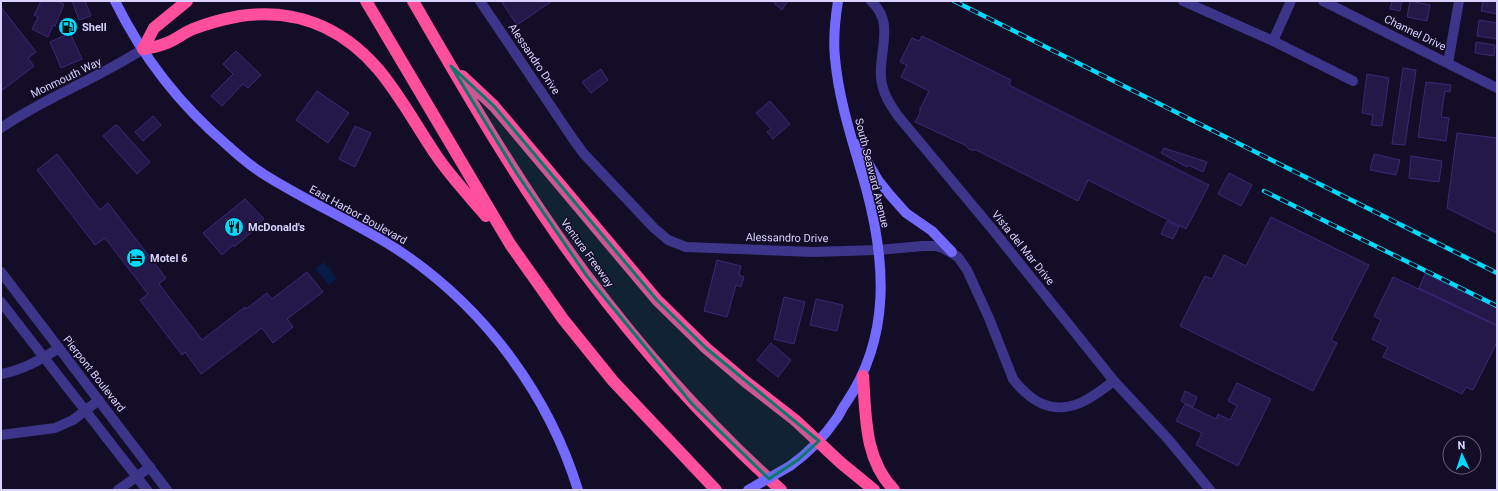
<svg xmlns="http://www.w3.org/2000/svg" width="1498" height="491" viewBox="0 0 1498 491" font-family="Roboto,sans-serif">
<rect width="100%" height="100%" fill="#130d27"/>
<path fill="#061b46" d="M324,262L337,278L329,285L315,269Z"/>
<path fill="#241849" stroke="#3b2976" d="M41,1H57L64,4L55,26L53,25L48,37L32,29L38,17L34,15Z
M72,1H85L91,16L79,20Z
M501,1H552L517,25Z
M775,1H788L782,10L774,3Z
M1392,1H1402L1400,11L1390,9Z
M1410,1L1430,5L1427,21L1407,17Z
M1483,1H1497V14L1481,11Z
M1,7L36,52L28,58L34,66L1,91Z
M1479,20L1497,23V39L1477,36Z
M70,33L82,59L61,68L50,42Z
M922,36L1011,80L1009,85L1209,185L1186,229L1088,180L1078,201L976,150H970L965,145L915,122L920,113V109L929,91L901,77L907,65L900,62L912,38L919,41Z
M1476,42L1495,45L1494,56L1475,53Z
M236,51L261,75L248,88L243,84L222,106L211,96L233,74L223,64Z
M1403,68L1416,70L1405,145L1392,144Z
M601,69L608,80L591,93L582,82Z
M1367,74L1389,78L1382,126L1371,125L1373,115L1362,113Z
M1426,82L1451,85L1450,92L1445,91L1441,117L1449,118L1446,141L1418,137Z
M317,91L349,113L328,143L296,120Z
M770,101L790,124L773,139L767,132L771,129L756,113Z
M153,116L161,125L143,141L135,132Z
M115,125L118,126L150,162L137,174L103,136Z
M355,126L371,133L355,167L339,159Z
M1457,133L1497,138V233L1447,208Z
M1164,148L1207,162L1203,172L1188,165L1187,167L1161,153Z
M57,154L100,210L108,203L166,278L159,284L202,340L245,307L246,309L267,293L272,299L307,272L323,292L287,319L293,327L273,343L262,328L201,374L185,352L182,355L140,300L148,294L105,238L95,245L37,170Z
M1374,154L1400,160L1396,175L1370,170Z
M1411,156L1442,161L1439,182L1409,178Z
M1229,173L1252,185L1241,206L1218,194Z
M245,199L264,219L251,230L253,231L234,247L233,245L222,255L203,233Z
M1271,217L1369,265L1331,340L1337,343L1313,391L1180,326L1205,276L1212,279L1224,255L1246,266Z
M1167,221L1179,227L1173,239L1161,234Z
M717,260L741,266L739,275L744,277L741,287L736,285L727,317L704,311Z
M1425,274L1497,308V325L1419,288Z
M1393,277L1497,326V342L1473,390L1466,387L1462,394L1383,357L1388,347L1372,339L1381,320L1374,316Z
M784,297L805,302L794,344L774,339Z
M816,299L843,305L837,331L810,325Z
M771,343L791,360L778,377L757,360Z
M1237,383L1271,399L1238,466L1196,445L1202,433L1176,421L1185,404L1216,419L1218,414L1230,420L1237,406L1228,401Z
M1185,391L1197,397L1193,407L1181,401Z"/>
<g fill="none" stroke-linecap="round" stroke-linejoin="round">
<path stroke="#3c3589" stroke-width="10" d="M480,1L573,139L584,154L654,228L668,240L686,247L813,252L878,250L923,246H935L943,248L958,257L967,270L989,318L1013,379C1030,401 1051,415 1080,403C1092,398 1103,389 1114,381
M871,1C895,22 879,50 881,77C882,92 889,103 898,116L993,230L1114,381L1168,439L1210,490
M1183,1L1273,41L1353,81
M1323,1L1497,88
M1273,41L1291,1
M1448,63L1459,1
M1,128C46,97 97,79 143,49
M1,374C23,370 40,360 59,348
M1,435L55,428L73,420L99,400
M118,490L150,467"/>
<path stroke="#3c3589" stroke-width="10" d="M1,272L167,490
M1,302L147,490"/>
<path stroke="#746aff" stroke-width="10" d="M115,1C142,56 180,105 227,145C239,156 252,167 265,175C311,204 362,225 407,256C488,313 549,396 578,490
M857,144L878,180L890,195L906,213L932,231L952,252
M790,466C808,453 824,437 837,418C840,414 842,408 846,403C891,337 886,262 866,188C854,145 839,103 835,58C833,39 835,20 838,1"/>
<path stroke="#ff4e9b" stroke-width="12" d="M366,1L510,244L563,319L613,381L716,490
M413,1C467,94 521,189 586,275C644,353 709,425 781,490
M143,49C150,48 157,47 164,44C174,41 183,33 193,29C208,23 224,19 240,16C295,8 342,27 378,69C400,95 417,127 436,155C450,176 469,196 486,216
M143,49L154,28L187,1
M462,76L494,106L657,300L706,348L746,382L795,420L841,463L874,490
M863,376C866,417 864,459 894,490"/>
<g stroke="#00dafe" stroke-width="4.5">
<path id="rail" d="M954,1L1497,273
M1264,191L1497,306"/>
</g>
<use href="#rail" stroke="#130d27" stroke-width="3" stroke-dasharray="9" stroke-linecap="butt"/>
<path stroke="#746aff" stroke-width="10" d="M748,490L790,466"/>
</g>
<path fill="#0f766e" fill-opacity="0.2" stroke="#0f766e" stroke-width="3" stroke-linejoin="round" d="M451,66L494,106L657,300L706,348L819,441L798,460L769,479L692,404L586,275L517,174Z"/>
<defs>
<g id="fuel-disc" transform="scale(1)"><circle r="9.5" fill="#00dafe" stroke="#130d27"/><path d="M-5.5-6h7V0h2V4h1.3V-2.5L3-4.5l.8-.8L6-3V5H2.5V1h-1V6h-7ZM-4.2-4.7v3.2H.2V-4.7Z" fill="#111"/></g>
<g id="restaurant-disc" transform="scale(1)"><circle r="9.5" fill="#00dafe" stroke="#130d27"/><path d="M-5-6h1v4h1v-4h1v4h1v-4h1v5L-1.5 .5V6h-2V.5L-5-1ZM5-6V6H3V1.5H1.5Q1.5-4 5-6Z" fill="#111"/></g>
<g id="hotel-disc" transform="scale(1)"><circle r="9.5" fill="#00dafe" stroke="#130d27"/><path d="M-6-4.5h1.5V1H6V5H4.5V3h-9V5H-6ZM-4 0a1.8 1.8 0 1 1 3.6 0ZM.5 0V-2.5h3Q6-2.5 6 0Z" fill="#111"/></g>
</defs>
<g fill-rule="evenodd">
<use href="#fuel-disc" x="68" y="27"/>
<use href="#restaurant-disc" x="234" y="227"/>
<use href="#hotel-disc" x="136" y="258"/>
</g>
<g text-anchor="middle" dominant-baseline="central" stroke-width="3" stroke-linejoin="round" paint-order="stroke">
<g font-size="11" font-weight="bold" fill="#dad3ff" stroke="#130d27" text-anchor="start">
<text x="82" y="27">Shell</text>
<text x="248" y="227">McDonald's</text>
<text x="150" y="258">Motel 6</text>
</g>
<g font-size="11" fill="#dad3ff" stroke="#130d27">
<text transform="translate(1415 33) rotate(26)">Channel Drive</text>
<text transform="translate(534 59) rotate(56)">Alessandro Drive</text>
<text transform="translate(66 78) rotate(-26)">Monmouth Way</text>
<text transform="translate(872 173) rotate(76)">South Seaward Avenue</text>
<text transform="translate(358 215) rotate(29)">East Harbor Boulevard</text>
<text transform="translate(787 238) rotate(1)">Alessandro Drive</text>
<text transform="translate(1023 248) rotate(51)">Vista del Mar Drive</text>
<text transform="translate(587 253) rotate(54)">Ventura Freeway</text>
<text transform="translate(94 374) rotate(52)">Pierpont Boulevard</text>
</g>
</g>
<rect width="1498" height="491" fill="none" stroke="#dad3ff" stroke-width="4"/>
<g transform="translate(1462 455) rotate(357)"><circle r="19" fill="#130d27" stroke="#635c7d"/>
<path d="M0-3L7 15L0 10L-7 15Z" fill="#00dafe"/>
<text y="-6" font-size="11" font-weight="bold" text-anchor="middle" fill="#dad3ff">N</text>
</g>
</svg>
